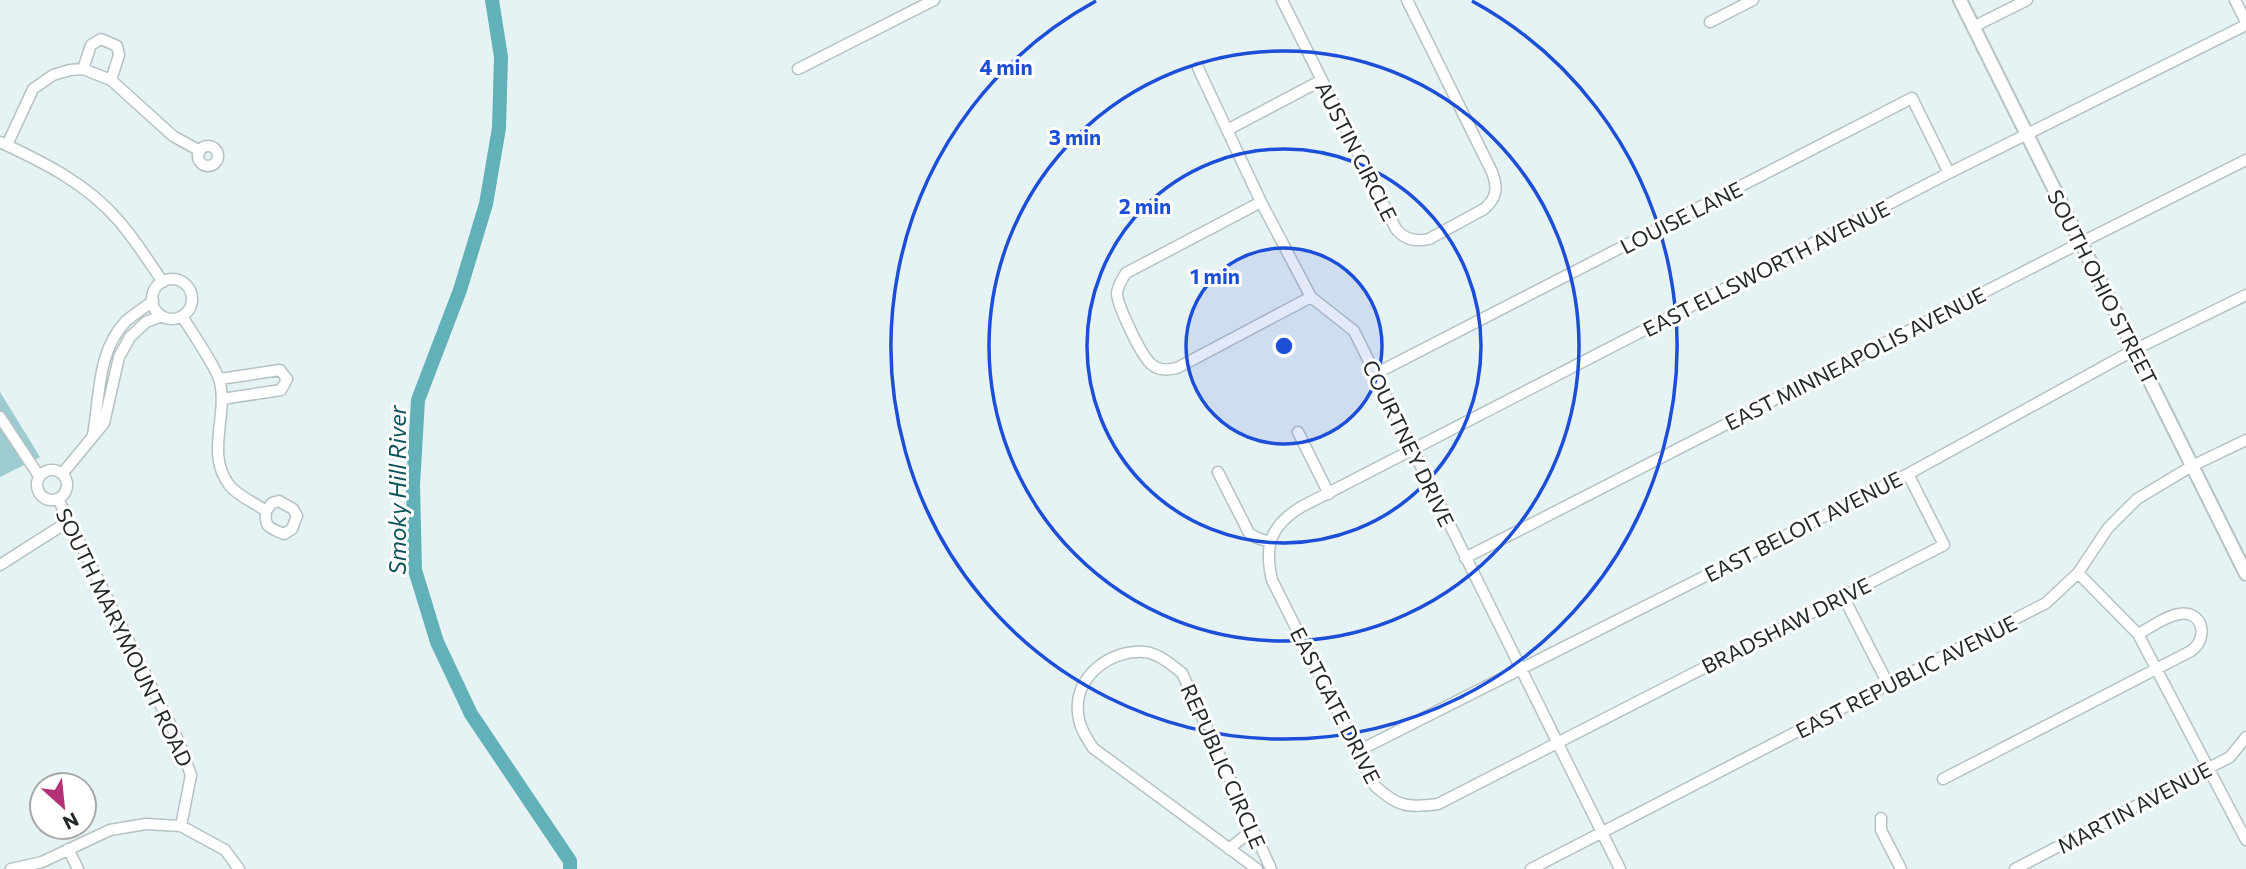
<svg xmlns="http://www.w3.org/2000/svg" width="2246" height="869" viewBox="0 0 2246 869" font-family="Commissioner,sans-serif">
<rect width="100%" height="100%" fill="#e6f3f4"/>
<path fill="#9ecbcf" d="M0,392L40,457L0,477Z"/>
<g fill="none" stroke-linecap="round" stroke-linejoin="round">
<path stroke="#62b1b8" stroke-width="14" d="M492,0L501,57L499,128L486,204L460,290L418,400L413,485L415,570L437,642L471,714L570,861V869"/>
<g stroke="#b5c2c3" stroke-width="13">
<path id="minor" d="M1282,0L1396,229C1405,240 1416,242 1429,239L1484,209C1497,198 1498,188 1492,172L1407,0
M2235,0L2246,22
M1710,22L1753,0
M1973,27L2027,0
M1198,68L1261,202L1311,297L1354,331L1620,869
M83,69L91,45L101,39L117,46L119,55L111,80
M798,69L934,0
M1227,130L1322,80
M0,142C43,162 86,183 118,220C135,239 148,261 163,282
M7,145L33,89L53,75L70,70L83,69L111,80L173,136L200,151
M198 156a10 10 0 1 1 20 0a10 10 0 1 1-20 0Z
M1261,202L1126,273C1122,279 1118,285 1117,293C1117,305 1141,355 1151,364C1159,371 1167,370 1177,368L1311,297
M152 299a20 20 0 1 1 40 0a20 20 0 1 1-40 0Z
M182,316C191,331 217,368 220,382C228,417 205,455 230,486C238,496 255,503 266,511C264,528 270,528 284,534L292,529L297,516L293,509L279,501L272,503L266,511
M1375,374L1912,98L1949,173
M220,379L280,370L287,379L281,390L222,399
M0,417L39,476
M1298,432L1329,494
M93,435C100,396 97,351 126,321C134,314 144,308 153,301
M37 485a15 15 0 1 1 30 0a15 15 0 1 1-30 0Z
M1218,472L1249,533L1257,538L1270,542
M62,474L104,423L119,357L130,337L146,322L162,316
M1908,474L1944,545L1438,804C1408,808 1398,807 1375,786L1272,580C1264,546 1270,526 1301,507L1949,173L2246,25
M58,499L179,742L191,775L181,826L225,850L239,869
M1465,558L2080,243L2246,160
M0,565L69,521
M2078,573L2138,634L2246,840
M1843,596L1888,684
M1358,751L1908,474L2134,350L2246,295
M1943,779L2191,651C2210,637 2202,610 2179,614C2165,616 2150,628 2138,634
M1881,818V830L1901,869
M68,849L78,869
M1229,849L1253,829
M11,869L42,862L110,830L146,824L181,826
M1257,869L1093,748C1086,737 1079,727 1078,713C1074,677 1110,649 1145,652C1159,654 1171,664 1182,673L1271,869
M1531,869L2046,603L2078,573L2108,528L2137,499L2192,466L2246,440
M2015,869L2230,757L2246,737"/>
</g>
<g stroke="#b5c2c3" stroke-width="16">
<path id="major" d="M1960,0L2246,574"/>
</g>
<use href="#minor" stroke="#fff" stroke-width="10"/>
<use href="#major" stroke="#fff" stroke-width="12"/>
</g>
<circle cx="1284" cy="346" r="98" fill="#1d4ed8" fill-opacity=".12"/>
<g fill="none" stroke="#1d4ed8" stroke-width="3.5">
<circle cx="1284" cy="346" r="98"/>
<circle cx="1284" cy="346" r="197"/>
<circle cx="1284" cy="346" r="295"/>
<path d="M1472 1A393 393 0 1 1 1096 1"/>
</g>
<g text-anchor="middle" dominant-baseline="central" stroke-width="6" stroke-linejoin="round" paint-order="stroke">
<g font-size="21" fill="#242929" stroke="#fff">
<text transform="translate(1357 151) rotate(63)">AUSTIN CIRCLE</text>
<text transform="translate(1681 217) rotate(-27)">LOUISE LANE</text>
<text transform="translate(1766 268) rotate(-27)">EAST ELLSWORTH AVENUE</text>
<text transform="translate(2103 287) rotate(63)">SOUTH OHIO STREET</text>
<text transform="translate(1855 358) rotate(-27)">EAST MINNEAPOLIS AVENUE</text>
<text transform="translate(1409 443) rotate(64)">COURTNEY DRIVE</text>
<text transform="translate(1803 526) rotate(-27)">EAST BELOIT AVENUE</text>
<text transform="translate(1786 625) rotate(-27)">BRADSHAW DRIVE</text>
<text transform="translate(125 637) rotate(64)">SOUTH MARYMOUNT ROAD</text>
<text transform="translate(1906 676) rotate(-27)">EAST REPUBLIC AVENUE</text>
<text transform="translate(1336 705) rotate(63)">EASTGATE DRIVE</text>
<text transform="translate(1224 766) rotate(66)">REPUBLIC CIRCLE</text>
<text transform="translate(2134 807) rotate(-28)">MARTIN AVENUE</text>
</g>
<g font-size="23" font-style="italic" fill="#0c5459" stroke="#fff">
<text transform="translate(397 490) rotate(-90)">Smoky Hill River</text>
</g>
</g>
<circle cx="1284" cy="346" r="10" fill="#1d4ed8" stroke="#fff" stroke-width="3.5"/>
<g font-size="21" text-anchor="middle" font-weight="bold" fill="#1d4ed8" stroke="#fff" stroke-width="6" stroke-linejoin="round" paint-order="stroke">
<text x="1006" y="75">4 min</text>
<text x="1075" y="145">3 min</text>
<text x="1145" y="214">2 min</text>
<text x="1215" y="284">1 min</text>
</g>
<g transform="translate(63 806) rotate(153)"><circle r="33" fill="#ffffff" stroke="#a7a9a9" stroke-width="2"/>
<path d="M0-5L12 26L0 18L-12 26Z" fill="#b53077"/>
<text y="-10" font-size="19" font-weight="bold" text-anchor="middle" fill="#242929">N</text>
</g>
</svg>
